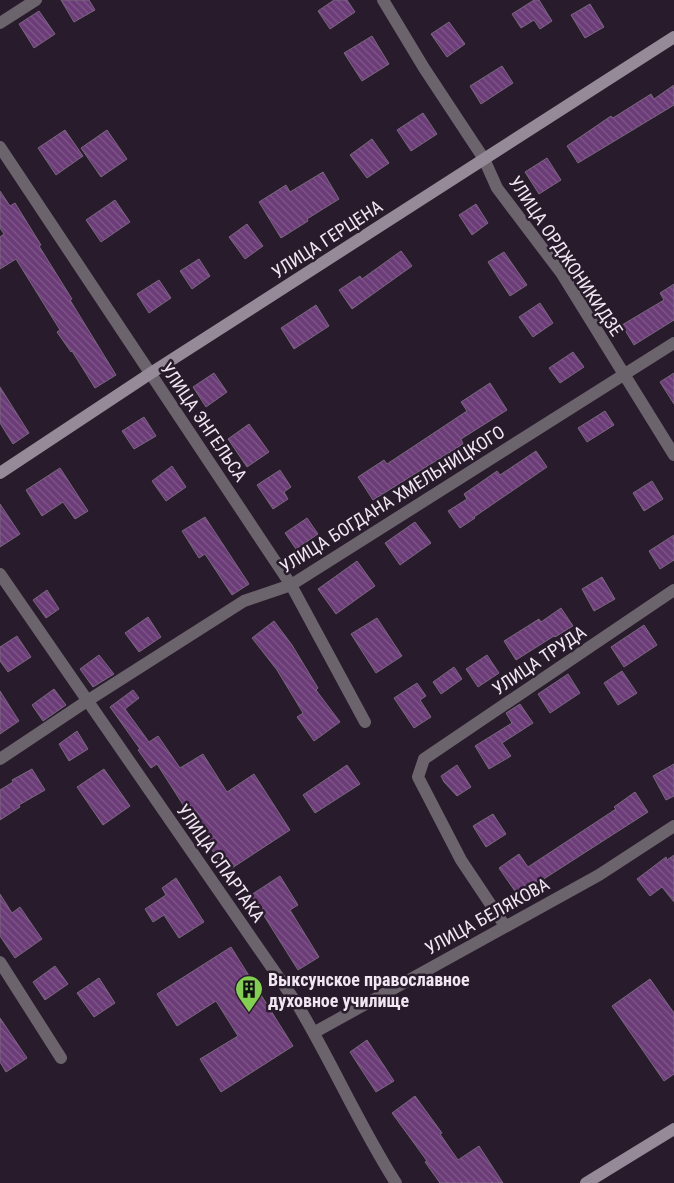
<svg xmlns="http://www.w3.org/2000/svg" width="674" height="1183" viewBox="0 0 674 1183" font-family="'Roboto Condensed',sans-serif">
<defs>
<pattern id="building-back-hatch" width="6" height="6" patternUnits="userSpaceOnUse" patternTransform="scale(1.25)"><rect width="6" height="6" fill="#6b3c77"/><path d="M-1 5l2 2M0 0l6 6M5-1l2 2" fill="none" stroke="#80588b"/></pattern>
</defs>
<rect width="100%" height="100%" fill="#281b2b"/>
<path fill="url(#building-back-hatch)" stroke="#78687c" d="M61,0H89L95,10L74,22Z
M334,0H347L355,12L330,29L318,11Z
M534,0H539L552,21L540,29L534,20L521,28L512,14Z
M590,4L604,27L585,38L571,15Z
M39,11L55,34L34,48L19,24Z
M449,22L465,44L447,57L431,34Z
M372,36L389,64L362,81L344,53Z
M502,66L513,83L481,104L470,86Z
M674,85V105L578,163L567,146L611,116L613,118L651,94L654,99Z
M423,113L437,134L411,151L397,130Z
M65,130L83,156L56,175L38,148Z
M107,130L127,159L101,177L81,148Z
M372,139L389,163L367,178L350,155Z
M547,158L561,180L539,194L525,172Z
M323,172L339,199L307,219L308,221L281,238L259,202L286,185L290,192Z
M0,191L10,206L15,203L41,245L39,246L72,299L70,300L116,375L95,388L72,351L71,352L57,332L60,330L16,259L0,269V237L4,234L0,228Z
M115,200L130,222L101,242L86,220Z
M476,204L488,223L472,235L459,215Z
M247,224L263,246L245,259L229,237Z
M401,251L412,266L352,309L339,290L360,276L362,279Z
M504,252L527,285L510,296L488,262Z
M199,259L210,276L192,289L180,271Z
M159,280L171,298L149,313L137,294Z
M674,284V320L634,345L622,325L664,300L660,293Z
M540,303L553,323L533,337L519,317Z
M316,305L329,326L294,349L281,328Z
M573,352L584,367L560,383L549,368Z
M214,373L227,392L206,407L193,387Z
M674,373V404L660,382Z
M490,383L507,410L461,439L463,444L373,500L358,477L384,460L387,464L467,411L461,402Z
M0,387L29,433L13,444L0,423Z
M605,411L614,425L587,442L578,428Z
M144,417L156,436L134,449L122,431Z
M249,424L269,452L247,467L228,439Z
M536,451L547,467L474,517L475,518L460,528L448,511L467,499L464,494L497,471L500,475Z
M172,466L186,487L166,501L152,481Z
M60,468L88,511L75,519L63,502L42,516L26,490Z
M280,470L291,487L284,492L288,499L273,509L257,485Z
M652,481L663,499L644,511L633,493Z
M0,504L20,534L0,547Z
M205,517L249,584L232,595L205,554L199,558L182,531Z
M307,518L318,534L296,549L285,533Z
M415,522L431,543L400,565L385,543Z
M674,535V560L660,569L649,551Z
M357,561L375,586L336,614L318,589Z
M602,577L615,599L594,611L582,589Z
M47,590L59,609L46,618L33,600Z
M561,608L573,626L555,637L554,636L516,660L504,641L539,619L541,622Z
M148,617L161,637L139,652L125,633Z
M377,618L402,656L376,673L351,634Z
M274,621L292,645L318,688L316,690L340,722L314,741L297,717L303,713L277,670L252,638Z
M644,625L657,645L624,667L611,647Z
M17,636L31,657L8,672L0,661V647Z
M99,655L114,674L93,687L80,669Z
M487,655L499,673L478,687L466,669Z
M454,667L462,679L441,694L433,682Z
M622,671L637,693L618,705L604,683Z
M568,674L580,693L550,713L538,694Z
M417,683L426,696L420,700L431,717L414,728L394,698Z
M54,689L66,705L43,721L32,705Z
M133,690L139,698L125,709L149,742L158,736L180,768L203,754L227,792L254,774L290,830L226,872L157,764L151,768L138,750L140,749L110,707Z
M0,691L19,721L0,734Z
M520,704L533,723L502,743L511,756L489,769L475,746L512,723L506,713Z
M77,731L88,749L69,761L59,744Z
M674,764V796L666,800L653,776Z
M347,765L360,784L315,813L303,795Z
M457,765L471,787L457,796L444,782L441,776Z
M32,769L45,790L19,805L20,807L0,820V790L13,782L12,780Z
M104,769L130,806L103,825L77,787Z
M635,792L648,812L539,882L540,883L519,897L499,868L519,854L528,867L616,809L614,807Z
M493,814L506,834L486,847L473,826Z
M674,855V902L662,887L650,896L637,879L666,857L667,860Z
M280,876L298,905L290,910L319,957L298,970L251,895Z
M176,878L204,922L179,938L164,915L153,922L145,909L166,895L162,888Z
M0,894L12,913L20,907L42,939L15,958L0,936Z
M231,947L293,1046L221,1092L200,1059L238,1036L216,1001L177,1026L157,994Z
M55,966L68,984L45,1000L33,982Z
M99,978L115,1003L94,1017L77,993Z
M650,979L674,1013V1074L664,1081L612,1006Z
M0,1018L27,1058L6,1072L0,1062Z
M367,1040L394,1081L376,1092L350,1052Z
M415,1096L442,1133L440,1134L458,1160L479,1146L503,1183H440L425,1162L427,1161L392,1113Z"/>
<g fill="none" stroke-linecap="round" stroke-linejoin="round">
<path stroke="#6b646d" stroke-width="12" d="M383,0L424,68L484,159L497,188L562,274L674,455
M0,23L36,0
M0,147L291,585L365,722
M0,574L297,1004C332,1062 359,1125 396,1183
M0,759L87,701L244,601L291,585L674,343
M505,926L461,860L418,777L424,759L674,590
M0,962L61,1058
M315,1032L599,875L674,826"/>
<path stroke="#958a98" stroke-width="12" d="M0,473L151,373L674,37
M586,1183L674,1129"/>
</g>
<defs>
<g id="building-pin" transform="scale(1.4375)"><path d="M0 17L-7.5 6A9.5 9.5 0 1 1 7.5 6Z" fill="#82d04f" stroke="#281b2b"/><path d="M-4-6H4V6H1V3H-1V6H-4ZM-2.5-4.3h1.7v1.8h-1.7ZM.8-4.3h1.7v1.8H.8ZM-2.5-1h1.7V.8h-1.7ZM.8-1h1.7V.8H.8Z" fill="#111"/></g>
</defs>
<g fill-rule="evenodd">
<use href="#building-pin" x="249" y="989"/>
</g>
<g text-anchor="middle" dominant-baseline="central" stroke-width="5" stroke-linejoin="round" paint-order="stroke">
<g font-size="18" fill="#f0e7f2" stroke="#281b2b">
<text transform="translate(327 239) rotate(-33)">УЛИЦА ГЕРЦЕНА</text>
<text transform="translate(566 256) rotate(56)">УЛИЦА ОРДЖОНИКИДЗЕ</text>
<text transform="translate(204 422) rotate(56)">УЛИЦА ЭНГЕЛЬСА</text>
<text transform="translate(392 499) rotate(-32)">УЛИЦА БОГДАНА ХМЕЛЬНИЦКОГО</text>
<text transform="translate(539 660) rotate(-34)">УЛИЦА ТРУДА</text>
<text transform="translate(221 863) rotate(55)">УЛИЦА СПАРТАКА</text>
<text transform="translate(487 916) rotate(-29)">УЛИЦА БЕЛЯКОВА</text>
</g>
<g font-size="18" font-weight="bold" fill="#f0e7f2" stroke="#281b2b" text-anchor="start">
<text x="268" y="979">Выксунское православное<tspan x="268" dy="21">духовное училище</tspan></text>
</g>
</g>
</svg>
